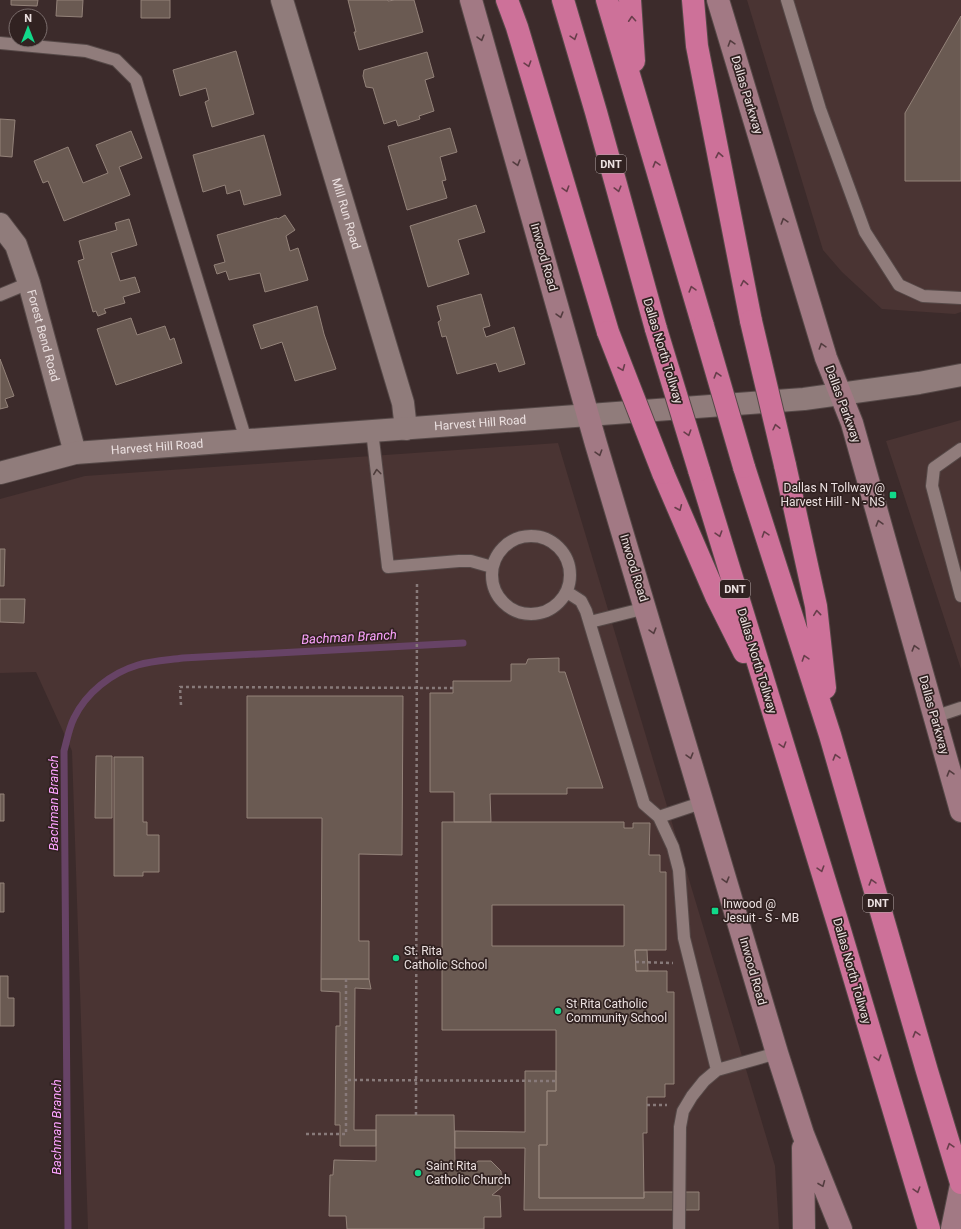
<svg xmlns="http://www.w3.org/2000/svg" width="961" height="1229" viewBox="0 0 961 1229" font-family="Roboto,sans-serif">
<rect width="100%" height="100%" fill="#3c2b2b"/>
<path fill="#4a3433" d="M747,0H961V312L955,314L882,309L842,272L823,250Z
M961,420V669L886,441Z
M558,443L775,1166L779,1229H88L72,751L36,672L0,673V499L85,476Z"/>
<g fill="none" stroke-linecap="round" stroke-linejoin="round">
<path stroke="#674366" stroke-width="7" d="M68,1229L64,751C67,740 69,728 74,718C86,693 111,673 138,665C152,661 169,660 183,658L463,643"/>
</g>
<path fill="#6a5a52" stroke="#938279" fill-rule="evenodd" d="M11,0H38L37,6L11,5Z
M57,0H83L82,17L56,16Z
M141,0H170V18H141Z
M348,0H388V1L395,0H414L423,32L359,50L354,32H356Z
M961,16V181H905V113Z
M236,51L254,114L212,127L205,102L209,100L206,88L180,96L173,70Z
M427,52L434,77L425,80L434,111L419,116L420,119L398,126L396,120L384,124L373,88L366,87L363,76L364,70Z
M0,119L15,120L12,157L0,156Z
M450,128L457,152L440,157L446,180L442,181L447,198L407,210L388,146Z
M131,131L142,158L119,167L130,195L64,221L48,181L43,183L34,161L68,147L83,183L108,173L96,145Z
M264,135L281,195L244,205L240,190L227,194L225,185L203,192L193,155Z
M476,205L485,232L458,240L469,274L428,287L410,226Z
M285,215L295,230L286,236L290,251L298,248L308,280L265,292L260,273L229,280L226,271L217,274L214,265L225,262L217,235L277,218L278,219Z
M129,219L137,245L111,253L120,281L135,277L140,292L123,297L125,303L104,309L106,313L98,316L96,311L93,312L78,261L84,259L79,241L117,230L115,223Z
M481,294L490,326L483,328L486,337L514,327L525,364L499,372L496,363L457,374L446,336L442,337L438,322L441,320L437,306Z
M317,306L324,334L336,369L295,381L282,342L261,349L253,325Z
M131,318L137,335L165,326L170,340L174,338L182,363L116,385L97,329Z
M0,359L14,396L5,399L8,407L0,409Z
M0,549H5L4,586H0Z
M0,599H25L24,623L0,622Z
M559,658V672H565L603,788H567V794H490L491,822H454V792H430V693H453V681H511V664H526L528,659Z
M247,696H403L402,855L359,854V941H369V979H321L322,818H247Z
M96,756H112V818H95Z
M114,757H143V822H147V835H159V872H143V876H114Z
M0,794H4V821H0Z
M442,822H624V828H633V823H650L649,855H660V872H666V950H635L636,971H667V992H674V1084H665V1097H647V1133H643L644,1198H539V1145H547V1091H556V1030H442ZM492,905H624V946H492Z
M0,883H4V912H0Z
M635,950H647L648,971H636Z
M0,976H8V998H14V1026H0Z
M321,979H369L371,989L355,988L354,1130H376V1146H340V1125H335L336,1026H340V992L321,991Z
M525,1071H556V1091H547V1145H539V1198H644V1192H699V1210H524L525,1148H455V1131L525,1132Z
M376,1115H454L455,1162H467V1171L478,1161H491L501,1171L502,1187L492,1195L500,1196L501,1217H484V1229H347L346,1216H329L330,1175H333L334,1160L376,1161Z"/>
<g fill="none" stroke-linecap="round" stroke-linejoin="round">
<g stroke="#564948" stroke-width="14">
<path id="service" d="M787,0L820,109L865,232L899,285L923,296L961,298
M0,43L86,51L116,60L136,80L246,440
M0,295L29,283
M372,431L388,567L459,561H471L492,567
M961,449L934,468L932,486L961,596
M492 575a39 39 0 1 1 78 0a39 39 0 1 1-78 0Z
M567,592L581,601L586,611L644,804L659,817L673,847L679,870L684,938L717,1070
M590,622L646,608
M934,717L961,708
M659,817L704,802
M679,1229L680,1127L683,1111L692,1096L704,1081L717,1070L777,1053"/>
</g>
<g stroke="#564948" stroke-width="24">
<g id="minor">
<path id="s1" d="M282,0L403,403L406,429"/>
<path id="s2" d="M0,224L16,245L29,283L75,453"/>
</g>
</g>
<g stroke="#564948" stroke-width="24">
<g id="tertiary">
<path id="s3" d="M0,473L75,453L804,399L919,383L961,375"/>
</g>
</g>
<g stroke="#564948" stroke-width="24">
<path id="secondary" d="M471,0L596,444L777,1053L803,1134L841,1229
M718,0L826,358L852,423L961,811
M803,1148L804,1229
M952,1229L961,1185"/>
</g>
<g stroke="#564948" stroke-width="24">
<path id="motorway" d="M507,0L517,27L608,332
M563,0L596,112L656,329
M607,0L703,326
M630,0L634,61
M693,0L697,46L751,321
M785,465L816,606L825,688
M744,467L830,735L927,1071L961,1183
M699,470L839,927L929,1229
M663,473L716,596L744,652"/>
</g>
<path stroke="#887a7a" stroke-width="2.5" stroke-dasharray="3 3" stroke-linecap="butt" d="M181,705L180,687L453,688
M636,962L673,963
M346,979V1080
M647,1105H667
M416,1115L417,581
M306,1134H346V1080L556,1081"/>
<use href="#service" stroke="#907c7b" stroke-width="12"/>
<use href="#minor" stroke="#907c7b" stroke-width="22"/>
<use href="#tertiary" stroke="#907c7b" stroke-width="22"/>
<use href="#secondary" stroke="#a27984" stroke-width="22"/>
<use href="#motorway" stroke="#cd7199" stroke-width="22"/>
<g stroke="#564948" stroke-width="24" stroke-linecap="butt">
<path id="motorway-bridge" d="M751,321L785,465
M703,326L744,467
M656,329L699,470
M608,332L663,473"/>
</g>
<use href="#motorway-bridge" stroke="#cd7199" stroke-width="22"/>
</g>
<defs><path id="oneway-chevron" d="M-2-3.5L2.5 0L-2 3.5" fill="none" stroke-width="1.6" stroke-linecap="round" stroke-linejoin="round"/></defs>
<g stroke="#683e4b">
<use href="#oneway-chevron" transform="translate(632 19) rotate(-94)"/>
<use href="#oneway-chevron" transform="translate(574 37) rotate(73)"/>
<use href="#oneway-chevron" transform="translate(528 64) rotate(73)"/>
<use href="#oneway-chevron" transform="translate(719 155) rotate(-101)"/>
<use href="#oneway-chevron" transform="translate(656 164) rotate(-106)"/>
<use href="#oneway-chevron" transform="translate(566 189) rotate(73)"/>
<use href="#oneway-chevron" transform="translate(618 189) rotate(75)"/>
<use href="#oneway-chevron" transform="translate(744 283) rotate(-101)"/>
<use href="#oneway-chevron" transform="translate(692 289) rotate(-106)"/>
<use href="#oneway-chevron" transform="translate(622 368) rotate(68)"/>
<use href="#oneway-chevron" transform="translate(717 375) rotate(-106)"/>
<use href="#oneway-chevron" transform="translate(776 427) rotate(-103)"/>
<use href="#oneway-chevron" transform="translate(688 433) rotate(73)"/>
<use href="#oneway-chevron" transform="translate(679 508) rotate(67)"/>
<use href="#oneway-chevron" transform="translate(719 534) rotate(73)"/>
<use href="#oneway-chevron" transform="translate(765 534) rotate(-108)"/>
<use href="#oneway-chevron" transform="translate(817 613) rotate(-96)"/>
<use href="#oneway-chevron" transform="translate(805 658) rotate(-108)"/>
<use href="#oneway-chevron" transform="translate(783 745) rotate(73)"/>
<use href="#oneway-chevron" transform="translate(836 757) rotate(-106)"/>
<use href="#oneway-chevron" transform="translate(821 869) rotate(73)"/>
<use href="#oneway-chevron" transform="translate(872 882) rotate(-106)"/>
<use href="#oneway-chevron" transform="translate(916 1034) rotate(-106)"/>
<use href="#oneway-chevron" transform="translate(878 1058) rotate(74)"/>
<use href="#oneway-chevron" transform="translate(950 1146) rotate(-107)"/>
<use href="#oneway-chevron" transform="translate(917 1190) rotate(73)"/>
</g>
<g stroke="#533c3f">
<use href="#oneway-chevron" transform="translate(481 38) rotate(74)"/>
<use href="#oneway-chevron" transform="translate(731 43) rotate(-107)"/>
<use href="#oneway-chevron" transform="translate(517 163) rotate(74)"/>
<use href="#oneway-chevron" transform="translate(784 221) rotate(-107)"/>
<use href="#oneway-chevron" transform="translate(560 315) rotate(74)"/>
<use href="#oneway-chevron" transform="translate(822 346) rotate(-107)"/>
<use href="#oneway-chevron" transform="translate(599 453) rotate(73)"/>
<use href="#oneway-chevron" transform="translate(879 523) rotate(-106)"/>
<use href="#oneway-chevron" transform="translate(653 631) rotate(74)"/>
<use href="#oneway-chevron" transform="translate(915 648) rotate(-106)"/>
<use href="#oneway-chevron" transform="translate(690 756) rotate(74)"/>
<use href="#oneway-chevron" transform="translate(950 773) rotate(-106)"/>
<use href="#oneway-chevron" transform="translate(726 880) rotate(74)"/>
<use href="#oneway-chevron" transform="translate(822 1184) rotate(68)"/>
</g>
<use stroke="#4e3d3c" href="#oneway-chevron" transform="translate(377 472) rotate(-97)"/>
<g fill="#11d98a" stroke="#312221" stroke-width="1.5">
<rect x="889" y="491" width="8" height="8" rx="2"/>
<rect x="711" y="907" width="8" height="8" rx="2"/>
<circle cx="396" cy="958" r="4"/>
<circle cx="558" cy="1011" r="4"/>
<circle cx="418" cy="1173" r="4"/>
</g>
<g text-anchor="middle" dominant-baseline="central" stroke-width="3.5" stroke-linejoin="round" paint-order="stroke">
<g fill="#312221" stroke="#b3a7a7" stroke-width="1">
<rect x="596" y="155" width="30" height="18" rx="3"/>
<rect x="720" y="580" width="30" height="18" rx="3"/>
<rect x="863" y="894" width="30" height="18" rx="3"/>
</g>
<g font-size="11" font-weight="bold" fill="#ebe0e0">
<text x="611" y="164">DNT</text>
<text x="735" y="589">DNT</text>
<text x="878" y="903">DNT</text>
</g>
<g font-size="12" fill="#ebe0e0" stroke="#312221">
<text transform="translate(747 95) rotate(73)">Dallas Parkway</text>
<text stroke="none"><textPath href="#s1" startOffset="223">Mill Run Road</textPath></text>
<text transform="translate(544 257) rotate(74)">Inwood Road</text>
<text stroke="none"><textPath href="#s2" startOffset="121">Forest Bend Road</textPath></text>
<text transform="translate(663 351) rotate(73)">Dallas North Tollway</text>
<text transform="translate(843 404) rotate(70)">Dallas Parkway</text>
<text stroke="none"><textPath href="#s3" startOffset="484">Harvest Hill Road</textPath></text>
<text stroke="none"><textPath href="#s3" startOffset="160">Harvest Hill Road</textPath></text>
<text transform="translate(634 568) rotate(73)">Inwood Road</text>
<text transform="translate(757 661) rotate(73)">Dallas North Tollway</text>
<text transform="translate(934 715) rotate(74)">Dallas Parkway</text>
<text transform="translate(753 971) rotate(74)">Inwood Road</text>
<text transform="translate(852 971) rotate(74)">Dallas North Tollway</text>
</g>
<g font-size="12" fill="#ebe0e0" stroke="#312221" text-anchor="start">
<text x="885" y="488" text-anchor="end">Dallas N Tollway @<tspan x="885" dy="14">Harvest Hill - N - NS</tspan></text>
<text x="723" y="904">Inwood @<tspan x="723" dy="14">Jesuit - S - MB</tspan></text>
<text x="404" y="951">St. Rita<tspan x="404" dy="14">Catholic School</tspan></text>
<text x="566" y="1004">St Rita Catholic<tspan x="566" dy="14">Community School</tspan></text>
<text x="426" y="1166">Saint Rita<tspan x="426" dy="14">Catholic Church</tspan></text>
</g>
<g font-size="13" font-style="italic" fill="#fca3fe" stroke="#312221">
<text transform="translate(349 637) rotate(-3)">Bachman Branch</text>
<text transform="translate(53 803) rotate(-90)">Bachman Branch</text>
<text transform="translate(56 1127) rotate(-90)">Bachman Branch</text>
</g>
</g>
<g transform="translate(28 28)"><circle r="19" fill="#312221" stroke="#7b6e6d"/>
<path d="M0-3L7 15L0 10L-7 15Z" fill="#11d98a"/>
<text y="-6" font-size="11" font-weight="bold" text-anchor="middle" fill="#ebe0e0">N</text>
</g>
</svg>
